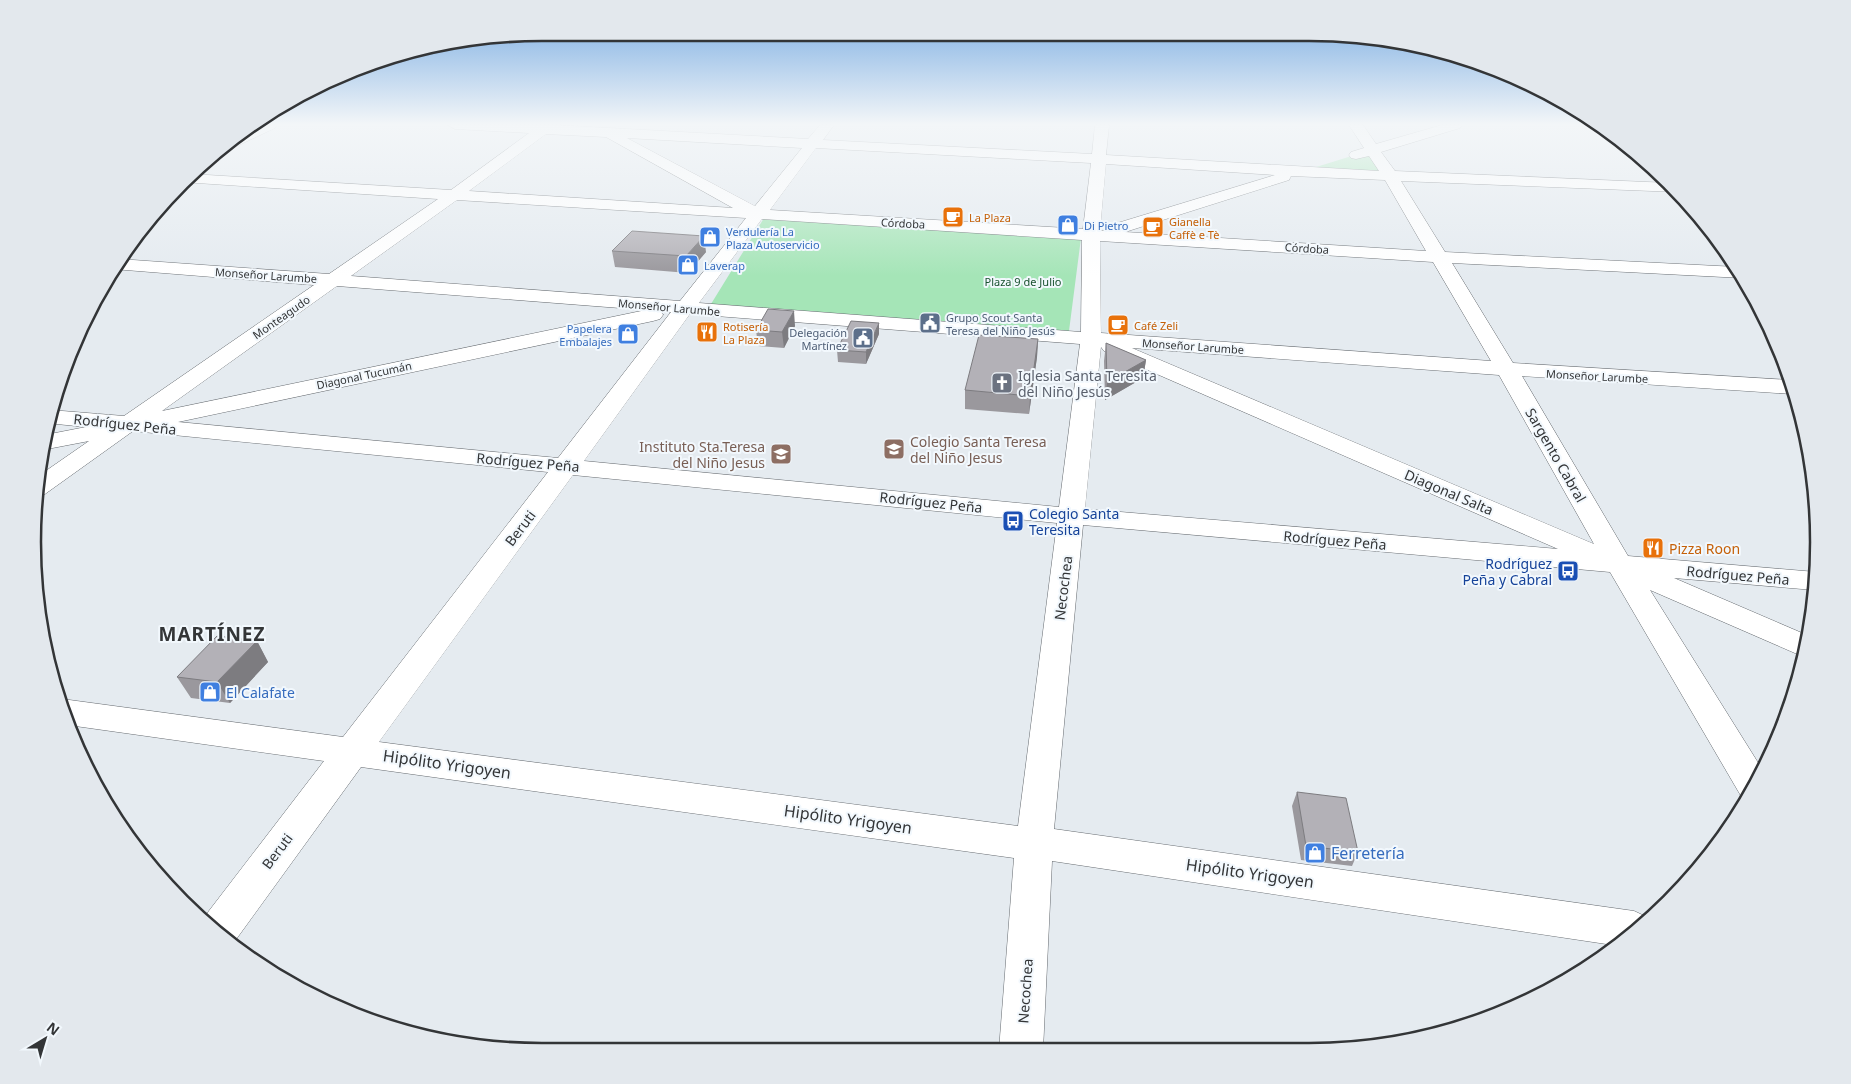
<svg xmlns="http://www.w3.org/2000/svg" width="1851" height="1084" viewBox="0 0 1851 1084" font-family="'Noto Sans',sans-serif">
<rect width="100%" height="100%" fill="#e5ebf0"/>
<path fill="#a5e5b7" d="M1371,150L1390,176L1300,172Z
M764,218L1081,238L1069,331L711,304Z"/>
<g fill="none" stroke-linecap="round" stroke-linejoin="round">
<g stroke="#656a6f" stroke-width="1">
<path id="minor" d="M260,125H277L275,128L224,152H215L232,138Z
M448,125H554L808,139L820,125H834L823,140L1092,154L1095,125H1109L1106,155L1379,171L1369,156L1356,159L1351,158L1349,155L1351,152L1364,148L1349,125H1363L1376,144L1442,125H1462L1460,128L1381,152L1395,171L1670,183L1678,192L1401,181L1445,252L1737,267L1743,278L1452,263L1513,363L1790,380L1794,393L1792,394L1522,376L1628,556L1816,572L1814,590L1674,578L1809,636L1804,657L1650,590L1762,769L1747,798L1741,796L1610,572L1083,525L1054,829L1634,911L1649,918L1613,945L1052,861L1043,1050H999L1014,858L361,767L232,945L202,920L324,761L68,725L59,701L62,699L343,737L548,472L133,431L45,494L36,497L37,477L89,441L42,450L45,435L86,427L47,423L50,410L124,416L314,285L113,269L119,259L329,274L438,199L182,182L191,174L451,190L529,133L455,129ZM546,134L606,137L733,208L469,191ZM627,138L802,148L755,206ZM816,148L1091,163L1083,229L770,210ZM1106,164L1275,175L1111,225L1108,229L1110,231H1100ZM1291,176L1385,180L1426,251L1125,232L1289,180ZM457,200L746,218L680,301L351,276ZM762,219L1082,240L1081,332L699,303ZM1100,241L1433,262L1491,361L1101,333ZM337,286L646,310L162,411ZM661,312H671L558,458L178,422L653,321L660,319L663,315ZM690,314L1080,344L1059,507L584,461ZM1101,347L1104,351L1558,549L1085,509ZM1132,348L1499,375L1594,544ZM573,475L1057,523L1018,826L379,742Z"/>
</g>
<use href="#minor" fill="#fff" fill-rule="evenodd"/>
</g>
<path fill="#9a989d" d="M612,251L706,252L688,273L615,267Z
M795,326L784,348L758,346L756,330Z
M879,334L866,364L838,362L837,350Z
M1038,339L1037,357L1029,414L965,409V390Z
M1106,343L1146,360L1143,378L1105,400L1104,361Z
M257,641L268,662L230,703L191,698L177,677Z
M1297,792L1358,852L1352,866L1301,860L1292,806Z"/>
<path fill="#7d7c80" d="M704,236L706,252L688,273L686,256Z
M794,311L795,326L784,348L782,332Z
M879,323V334L866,364V352Z
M1038,339L1037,357L1029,414L1030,396Z
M1146,360L1143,378L1105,400L1107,382Z
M257,641L268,662L230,703L217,682Z"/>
<path fill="#b3b1b7" stroke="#7d7c80" d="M632,231L704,236L686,256L612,251Z
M768,309L794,311L782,332L756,330Z
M851,321L879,323L866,352L837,350Z
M979,335L1038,339L1030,396L965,390Z
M1106,343L1146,360L1107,382Z
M217,636L257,641L217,682L177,677Z
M1297,792L1346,798L1358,852L1306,846Z"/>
<linearGradient id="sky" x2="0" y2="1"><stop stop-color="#74a9e1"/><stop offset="0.45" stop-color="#f3f6f8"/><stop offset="1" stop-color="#f3f6f8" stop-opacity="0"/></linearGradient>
<rect width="1851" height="276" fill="url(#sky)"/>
<defs>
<g id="cafe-square" transform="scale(1.125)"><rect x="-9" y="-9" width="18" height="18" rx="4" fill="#e8710a" stroke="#f2f8fd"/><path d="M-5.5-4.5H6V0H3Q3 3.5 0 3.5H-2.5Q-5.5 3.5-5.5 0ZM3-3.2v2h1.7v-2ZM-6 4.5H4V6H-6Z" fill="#fff"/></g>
<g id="shop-square" transform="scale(1.125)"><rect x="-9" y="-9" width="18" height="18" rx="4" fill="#3f7fe0" stroke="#f2f8fd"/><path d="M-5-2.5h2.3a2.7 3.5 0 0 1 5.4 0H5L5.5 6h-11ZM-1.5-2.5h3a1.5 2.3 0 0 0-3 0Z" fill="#fff"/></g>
<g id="civic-square" transform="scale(1.125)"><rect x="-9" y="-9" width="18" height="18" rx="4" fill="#5c6f8a" stroke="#f2f8fd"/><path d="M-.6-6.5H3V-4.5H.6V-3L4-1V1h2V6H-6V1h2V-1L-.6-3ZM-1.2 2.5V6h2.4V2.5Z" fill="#fff"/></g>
<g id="restaurant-square" transform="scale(1.125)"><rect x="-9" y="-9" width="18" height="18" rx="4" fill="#e8710a" stroke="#f2f8fd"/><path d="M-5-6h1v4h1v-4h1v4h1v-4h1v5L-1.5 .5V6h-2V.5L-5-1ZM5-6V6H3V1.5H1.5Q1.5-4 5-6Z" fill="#fff"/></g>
<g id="church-square" transform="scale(1.125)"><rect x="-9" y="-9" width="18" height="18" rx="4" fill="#6b7280" stroke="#f2f8fd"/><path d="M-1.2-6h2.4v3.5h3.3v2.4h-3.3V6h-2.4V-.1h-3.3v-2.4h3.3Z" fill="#fff"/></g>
<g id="school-square" transform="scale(1.125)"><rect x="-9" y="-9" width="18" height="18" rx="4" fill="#8d6e63" stroke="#f2f8fd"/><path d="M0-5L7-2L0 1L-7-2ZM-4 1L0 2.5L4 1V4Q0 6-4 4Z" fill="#fff"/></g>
<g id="bus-square" transform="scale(1.125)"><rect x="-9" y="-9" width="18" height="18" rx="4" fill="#1a4fb4" stroke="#f2f8fd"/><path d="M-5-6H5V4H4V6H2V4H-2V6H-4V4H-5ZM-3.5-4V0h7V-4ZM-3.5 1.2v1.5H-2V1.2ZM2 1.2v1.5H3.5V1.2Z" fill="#fff"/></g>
</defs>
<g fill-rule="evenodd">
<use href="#cafe-square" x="953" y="217"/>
<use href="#shop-square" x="1068" y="225"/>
<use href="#cafe-square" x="1153" y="227"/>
<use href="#shop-square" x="710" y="237"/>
<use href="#shop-square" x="688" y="265"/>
<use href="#civic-square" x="930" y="323"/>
<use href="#cafe-square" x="1118" y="325"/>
<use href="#restaurant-square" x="707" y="332"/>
<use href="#shop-square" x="628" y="334"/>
<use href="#civic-square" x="863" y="338"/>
<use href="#church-square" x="1002" y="383"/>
<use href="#school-square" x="894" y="449"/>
<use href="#school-square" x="781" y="454"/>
<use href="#bus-square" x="1013" y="521"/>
<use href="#restaurant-square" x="1653" y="548"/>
<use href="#bus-square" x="1568" y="571"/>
<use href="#shop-square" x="210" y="692"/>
<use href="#shop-square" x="1315" y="853"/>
</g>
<g text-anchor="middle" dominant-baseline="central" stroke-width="4" stroke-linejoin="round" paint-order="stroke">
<g font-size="11" fill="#c56008" stroke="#f2f8fd" text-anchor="start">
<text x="969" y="217">La Plaza</text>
<text x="1169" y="221">Gianella<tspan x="1169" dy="13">Caffè e Tè</tspan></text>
<text x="1134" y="325">Café Zeli</text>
<text x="723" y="326">Rotisería<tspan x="723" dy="13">La Plaza</tspan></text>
</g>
<g font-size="11" fill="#333537" stroke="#f2f8fd">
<text transform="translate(903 223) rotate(3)">Córdoba</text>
<text transform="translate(1307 248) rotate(4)">Córdoba</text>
<text transform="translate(266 275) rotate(4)">Monseñor Larumbe</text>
<text transform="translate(669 307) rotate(5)">Monseñor Larumbe</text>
<text transform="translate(281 317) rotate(-35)">Monteagudo</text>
<text transform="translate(1193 346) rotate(4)">Monseñor Larumbe</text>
<text transform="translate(364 375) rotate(-12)">Diagonal Tucumán</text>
<text transform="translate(1597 376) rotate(3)">Monseñor Larumbe</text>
</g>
<g font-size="11" fill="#366cbe" stroke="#f2f8fd" text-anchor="start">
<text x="1084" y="225">Di Pietro</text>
<text x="726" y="231">Verdulería La<tspan x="726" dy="13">Plaza Autoservicio</tspan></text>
<text x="704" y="265">Laverap</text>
<text x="612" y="328" text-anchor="end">Papelera<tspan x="612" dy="13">Embalajes</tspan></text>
</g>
<g font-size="11" fill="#18512e" stroke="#f2f8fd">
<text x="1023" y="281">Plaza 9 de Julio</text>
</g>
<g font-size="11" fill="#4e5e75" stroke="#f2f8fd" text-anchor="start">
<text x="946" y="317">Grupo Scout Santa<tspan x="946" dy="13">Teresa del Niño Jesús</tspan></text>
<text x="847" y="332" text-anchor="end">Delegación<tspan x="847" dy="13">Martínez</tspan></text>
</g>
<g font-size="14" fill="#5b616d" stroke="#f2f8fd" text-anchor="start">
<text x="1018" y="375">Iglesia Santa Teresita<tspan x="1018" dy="16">del Niño Jesús</tspan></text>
</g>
<g font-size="14" fill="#333537" stroke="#f2f8fd">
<text transform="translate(125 424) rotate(6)">Rodríguez Peña</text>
<text transform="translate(1556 455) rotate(60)">Sargento Cabral</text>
<text transform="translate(528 462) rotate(5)">Rodríguez Peña</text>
<text transform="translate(1449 492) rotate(23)">Diagonal Salta</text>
<text transform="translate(931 502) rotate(6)">Rodríguez Peña</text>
<text transform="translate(520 528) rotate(-53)">Beruti</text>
<text transform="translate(1335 540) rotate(5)">Rodríguez Peña</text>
<text transform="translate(1738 575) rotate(5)">Rodríguez Peña</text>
<text transform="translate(1063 588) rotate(-83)">Necochea</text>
<text transform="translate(277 851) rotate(-53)">Beruti</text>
<text transform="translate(1025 991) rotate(-86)">Necochea</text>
</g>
<g font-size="14" fill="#785e54" stroke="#f2f8fd" text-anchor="start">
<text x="910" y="441">Colegio Santa Teresa<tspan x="910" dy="16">del Niño Jesus</tspan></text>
<text x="765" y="446" text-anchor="end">Instituto Sta.Teresa<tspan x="765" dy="16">del Niño Jesus</tspan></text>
</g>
<g font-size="14" fill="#164399" stroke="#f2f8fd" text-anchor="start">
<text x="1029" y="513">Colegio Santa<tspan x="1029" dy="16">Teresita</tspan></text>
<text x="1552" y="563" text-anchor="end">Rodríguez<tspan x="1552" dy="16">Peña y Cabral</tspan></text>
</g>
<g font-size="14" fill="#c56008" stroke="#f2f8fd" text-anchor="start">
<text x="1669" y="548">Pizza Roon</text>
</g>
<g font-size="14" fill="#366cbe" stroke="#f2f8fd" text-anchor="start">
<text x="226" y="692">El Calafate</text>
</g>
<g font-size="16" fill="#333537" stroke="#f2f8fd">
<text transform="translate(447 764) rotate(8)">Hipólito Yrigoyen</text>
<text transform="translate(848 819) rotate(8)">Hipólito Yrigoyen</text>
<text transform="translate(1250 873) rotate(8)">Hipólito Yrigoyen</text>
</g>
<g font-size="16" fill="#366cbe" stroke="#f2f8fd" text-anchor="start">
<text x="1331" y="853">Ferretería</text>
</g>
<g font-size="19" font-weight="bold" letter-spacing="1" fill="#333537" stroke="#f2f8fd">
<text x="212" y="634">MARTÍNEZ</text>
</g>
</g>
<path d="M0 0H1851V1084H0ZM542 41H1309A501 501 0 0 1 1810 542V542A501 501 0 0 1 1309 1043H542A501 501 0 0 1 41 542V542A501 501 0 0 1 542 41Z" fill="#e3e8ed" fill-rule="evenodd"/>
<path fill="none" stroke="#333537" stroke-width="2.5" d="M542 41H1309A501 501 0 0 1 1810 542V542A501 501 0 0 1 1309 1043H542A501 501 0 0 1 41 542V542A501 501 0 0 1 542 41Z"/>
<g transform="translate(45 1039) rotate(38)" stroke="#f2f8fd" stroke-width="4" paint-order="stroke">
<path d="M0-4L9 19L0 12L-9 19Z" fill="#333537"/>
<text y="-8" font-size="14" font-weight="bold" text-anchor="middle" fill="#333537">N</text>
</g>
</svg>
